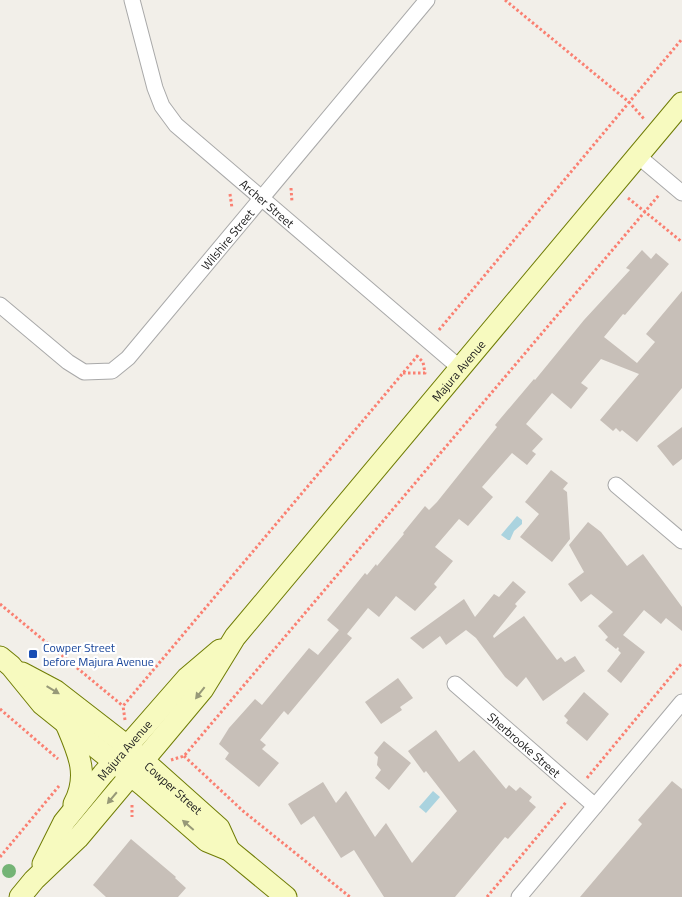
<svg xmlns="http://www.w3.org/2000/svg" width="682" height="897" viewBox="0 0 682 897" font-family="'Titillium Web',sans-serif">
<rect width="100%" height="100%" fill="#f2efe9"/>
<path fill="#aad3df" d="M517,516L522,520V524L514,531L510,540H508L501,535Z
M433,791L440,797L426,813L419,807Z"/>
<path fill="#c7bfb8" d="M642,250L651,259L656,253L669,264L625,315L623,314L604,337L637,363L655,342L646,334L682,291V388L637,442L622,430L620,432L616,428L613,431L600,420L639,374L601,359L581,383L588,388L571,409L552,393L526,424L543,439L532,451L536,454L527,465L512,453L482,487L493,497L468,526L459,519L435,547L453,561L434,584L437,587L415,611L396,596L379,617L368,608L347,634L352,638L288,715L284,711L260,740L266,745L262,749L279,763L259,787L225,759L229,753L219,744L229,728L255,699L262,705L309,648L318,655L339,630L327,620L365,573L367,575L376,564L377,566L404,534L403,533L425,506L429,510L437,502L497,427L495,425L534,379L535,380L584,320L630,270L626,268Z
M682,427V459L673,466L657,446Z
M551,470L568,483L563,489L567,492L570,539L552,562L520,537L539,514L525,502Z
M588,522L601,532L627,566L643,554L682,607V631L666,618L661,624L644,610L623,635L645,652L621,683L607,671L621,653L618,650L619,649L618,647L616,649L605,640L608,637L598,626L613,612L591,594L581,602L568,584L584,572L569,545Z
M513,581L526,592L515,604L517,606L493,636L494,638L524,616L557,660L561,657L565,662L575,656L585,671L543,701L526,677L517,687L505,677L476,638L466,630L446,645L440,636L423,649L410,638L464,599L475,617L494,594L499,597Z
M398,678L413,698L400,707L402,710L381,724L365,702Z
M584,692L609,714L587,741L566,723L568,720L564,716Z
M436,730L459,762L474,750L506,789L509,785L516,791L520,787L532,797L529,801L536,807L508,839L505,837L455,897H384L354,850L341,858L314,816L301,825L288,804L323,782L336,803L346,791L375,837L386,823L412,863L457,811L426,771L424,773L408,751Z
M384,741L411,763L389,790L375,778L381,770L377,765L378,757L374,753Z
M672,781L682,789V897H580L642,824L638,820Z
M131,839L176,877L175,878L186,888L178,897H106L93,885Z"/>
<g fill="none" stroke-linecap="round" stroke-linejoin="round">
<g stroke="#a9a9a9" stroke-width="17">
<g id="street">
<path id="s1" d="M132,0L155,88L162,106L176,125L460,368"/>
<path d="M638,156L682,193"/>
<path id="s2" d="M0,305L68,362L84,372L112,371L128,358L427,0"/>
<path d="M616,485L682,541"/>
<path id="s3" d="M455,684L595,806"/>
<path d="M519,897L682,702"/>
</g>
</g>
<g stroke="#707d05" stroke-width="23">
<g id="secondary">
<path d="M0,657L11,666L42,704L144,786L207,841L229,850L286,897"/>
<path id="s4" d="M22,673L56,691L127,746L219,828L229,850"/>
<path d="M67,726C79,754 89,776 74,804"/>
<path id="s5" d="M43,864L64,822L103,774L187,678L220,650"/>
<path id="s6" d="M20,897L34,880L78,838L157,744L203,689L235,637L682,103"/>
</g>
</g>
<path stroke="#fa8072" stroke-width="3" stroke-dasharray="2.5 2.5" stroke-linecap="butt" d="M505,0L629,102L645,120
M291,188L292,202
M230,194L232,208
M628,198L682,242
M439,330L682,39
M403,373H425L423,362L417,356
M0,604L123,706
M0,709L58,759
M125,720L123,706L419,354
M184,756L243,811L350,897
M171,760L184,756L659,195
M587,778L682,663
M132,805V817
M0,857L59,786
M487,897L567,801"/>
<use href="#street" stroke="#fff" stroke-width="15"/>
<use href="#secondary" stroke="#f7fabf" stroke-width="21"/>
</g>
<circle fill="#74b475" cx="9" cy="871" r="7"/>
<defs><path id="oneway-solid" d="M-6-.8H1V-3.2L6.5 0L1 3.2V.8H-6Z" transform="scale(1.25)"/></defs>
<g fill="#979978">
<use href="#oneway-solid" transform="translate(53 690) rotate(31)"/>
<use href="#oneway-solid" transform="translate(200 693) rotate(128)"/>
<use href="#oneway-solid" transform="translate(112 798) rotate(130)"/>
<use href="#oneway-solid" transform="translate(188 825) rotate(-139)"/>
</g>
<rect fill="#1a4fb4" stroke="#fff" stroke-width="2" x="28" y="649" width="10" height="10" rx="2.5"/>
<g text-anchor="middle" dominant-baseline="central" stroke-width="4.5" stroke-linejoin="round" paint-order="stroke">
<g font-size="12" fill="#222" stroke="#fff">
<text stroke="none"><textPath href="#s1" startOffset="254">Archer Street</textPath></text>
<text stroke="none"><textPath href="#s2" startOffset="311">Wilshire Street</textPath></text>
<text stroke="none"><textPath href="#s6" startOffset="686">Majura Avenue</textPath></text>
<text stroke="none"><textPath href="#s3" startOffset="92">Sherbrooke Street</textPath></text>
<text stroke="none"><textPath href="#s5" startOffset="141">Majura Avenue</textPath></text>
<text stroke="none"><textPath href="#s4" startOffset="191">Cowper Street</textPath></text>
</g>
<g font-size="12" fill="#164399" stroke="#fff" text-anchor="start">
<text x="43" y="647">Cowper Street<tspan x="43" dy="14">before Majura Avenue</tspan></text>
</g>
</g>
</svg>
